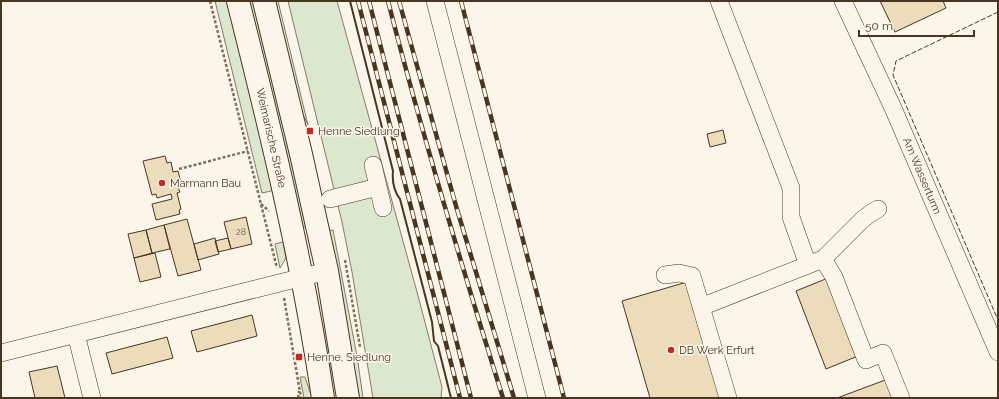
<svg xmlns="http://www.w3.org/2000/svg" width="999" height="399" viewBox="0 0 999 399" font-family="Raleway,sans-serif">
<rect width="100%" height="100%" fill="#fbf6e9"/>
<path fill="#dce7d0" stroke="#887966" d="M215,1H228L273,185L271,191L262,193Z
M245,1H254L309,226L300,228Z
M271,1H278L308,125L296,100Z
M288,1H337L417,292L442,387L441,398H373L352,272L342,222Z
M333,230L357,356L363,398H357L327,231Z
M283,242L286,258L280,268L275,244Z
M300,377H305L312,398H304Z"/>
<path fill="#ecdcbc" stroke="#4a3520" d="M880,1H943L946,8L895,32Z
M723,130L726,143L710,147L707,134Z
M165,156L167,163L171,162L173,172L178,171L182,187L178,188L180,192L177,193L181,209L179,210L180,214L156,220L152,204L172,199L171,194L157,198L156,194L152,195L143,161Z
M246,217L252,244L231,249L224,222Z
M187,219L201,270L178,276L164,225Z
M164,225L170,249L152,253L146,230Z
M146,230L152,253L134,258L128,234Z
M215,238L219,254L198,260L194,244Z
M228,238L231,249L218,252L215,241Z
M155,253L161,277L140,282L134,258Z
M828,278L858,356L826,369L796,291Z
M687,282L721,398H650L622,301Z
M252,315L257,336L197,352L191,331Z
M167,337L173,358L112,374L106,353Z
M57,366L65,398H35L29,372Z
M888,379L895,398H837Z"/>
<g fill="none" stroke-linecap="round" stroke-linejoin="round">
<g stroke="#4a3520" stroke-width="18">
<path id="minor" d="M435,1L537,398
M719,1L791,188V217L808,265
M843,1L893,108L998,352
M373,165L383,208
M330,199L378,187
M823,259L834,277L866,360L883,353L901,398
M665,275L679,273L692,276L728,398
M701,307L823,259L862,220L871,213L878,209
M76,334L92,398
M1,353L327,271"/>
</g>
<g stroke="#4a3520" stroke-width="24">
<path id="major" d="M238,1C271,132 303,264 323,398
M264,1L301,154L327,271L348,398"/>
</g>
<path stroke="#7f6f5c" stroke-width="2.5" stroke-dasharray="3 2" stroke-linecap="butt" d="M210,1L277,268
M179,169L248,151
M261,204L269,211
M345,260L360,347
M284,298L301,398
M298,398L299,391"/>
<use href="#minor" stroke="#fbf6e9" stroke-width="17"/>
<use href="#major" stroke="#fbf6e9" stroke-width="22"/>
<g stroke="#4a3520" stroke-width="4.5">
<path id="rail" d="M358,1L460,398
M369,1L471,398
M388,1C422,134 462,267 503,398
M399,1L456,206L514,398
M461,1L564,398"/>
</g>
<use href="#rail" stroke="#fbf6e9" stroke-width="3" stroke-dasharray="9" stroke-linecap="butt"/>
<path stroke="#4a3520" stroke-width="1" stroke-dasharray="5 2" stroke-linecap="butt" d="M998,12L896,61L893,75L998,320"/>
<path stroke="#4a3520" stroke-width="2" d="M350,1L393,171C392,181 394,191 400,199L432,322L434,341L438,346L451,398"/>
</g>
<g fill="#c62828" stroke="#fbf6e9" stroke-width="1.5">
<rect x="306" y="127" width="8" height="8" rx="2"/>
<circle cx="162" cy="183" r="4"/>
<circle cx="671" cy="350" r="4"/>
<rect x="295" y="353" width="8" height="8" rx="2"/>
</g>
<g text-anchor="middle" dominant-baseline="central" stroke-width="3" stroke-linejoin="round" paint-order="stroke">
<g font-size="9" fill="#725f47">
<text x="241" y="232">28</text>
</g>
<g font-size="11" fill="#4a3520" stroke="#fbf6e9" text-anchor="start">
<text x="318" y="131">Henne Siedlung</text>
<text x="170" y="183">Marmann Bau</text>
<text x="679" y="350">DB Werk Erfurt</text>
<text x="307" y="357">Henne, Siedlung</text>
</g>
<g font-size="11" fill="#4a3520" stroke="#fbf6e9">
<text transform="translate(271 138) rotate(77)">Weimarische Straße</text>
<text transform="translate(922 176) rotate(67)">Am Wasserturm</text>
</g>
</g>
<rect width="999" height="399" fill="none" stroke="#4a3520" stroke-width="4"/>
<path d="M859 30v6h115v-6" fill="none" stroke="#4a3520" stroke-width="2"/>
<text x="865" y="30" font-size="12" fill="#4a3520" stroke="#fbf6e9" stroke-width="3" paint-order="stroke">50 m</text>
</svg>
